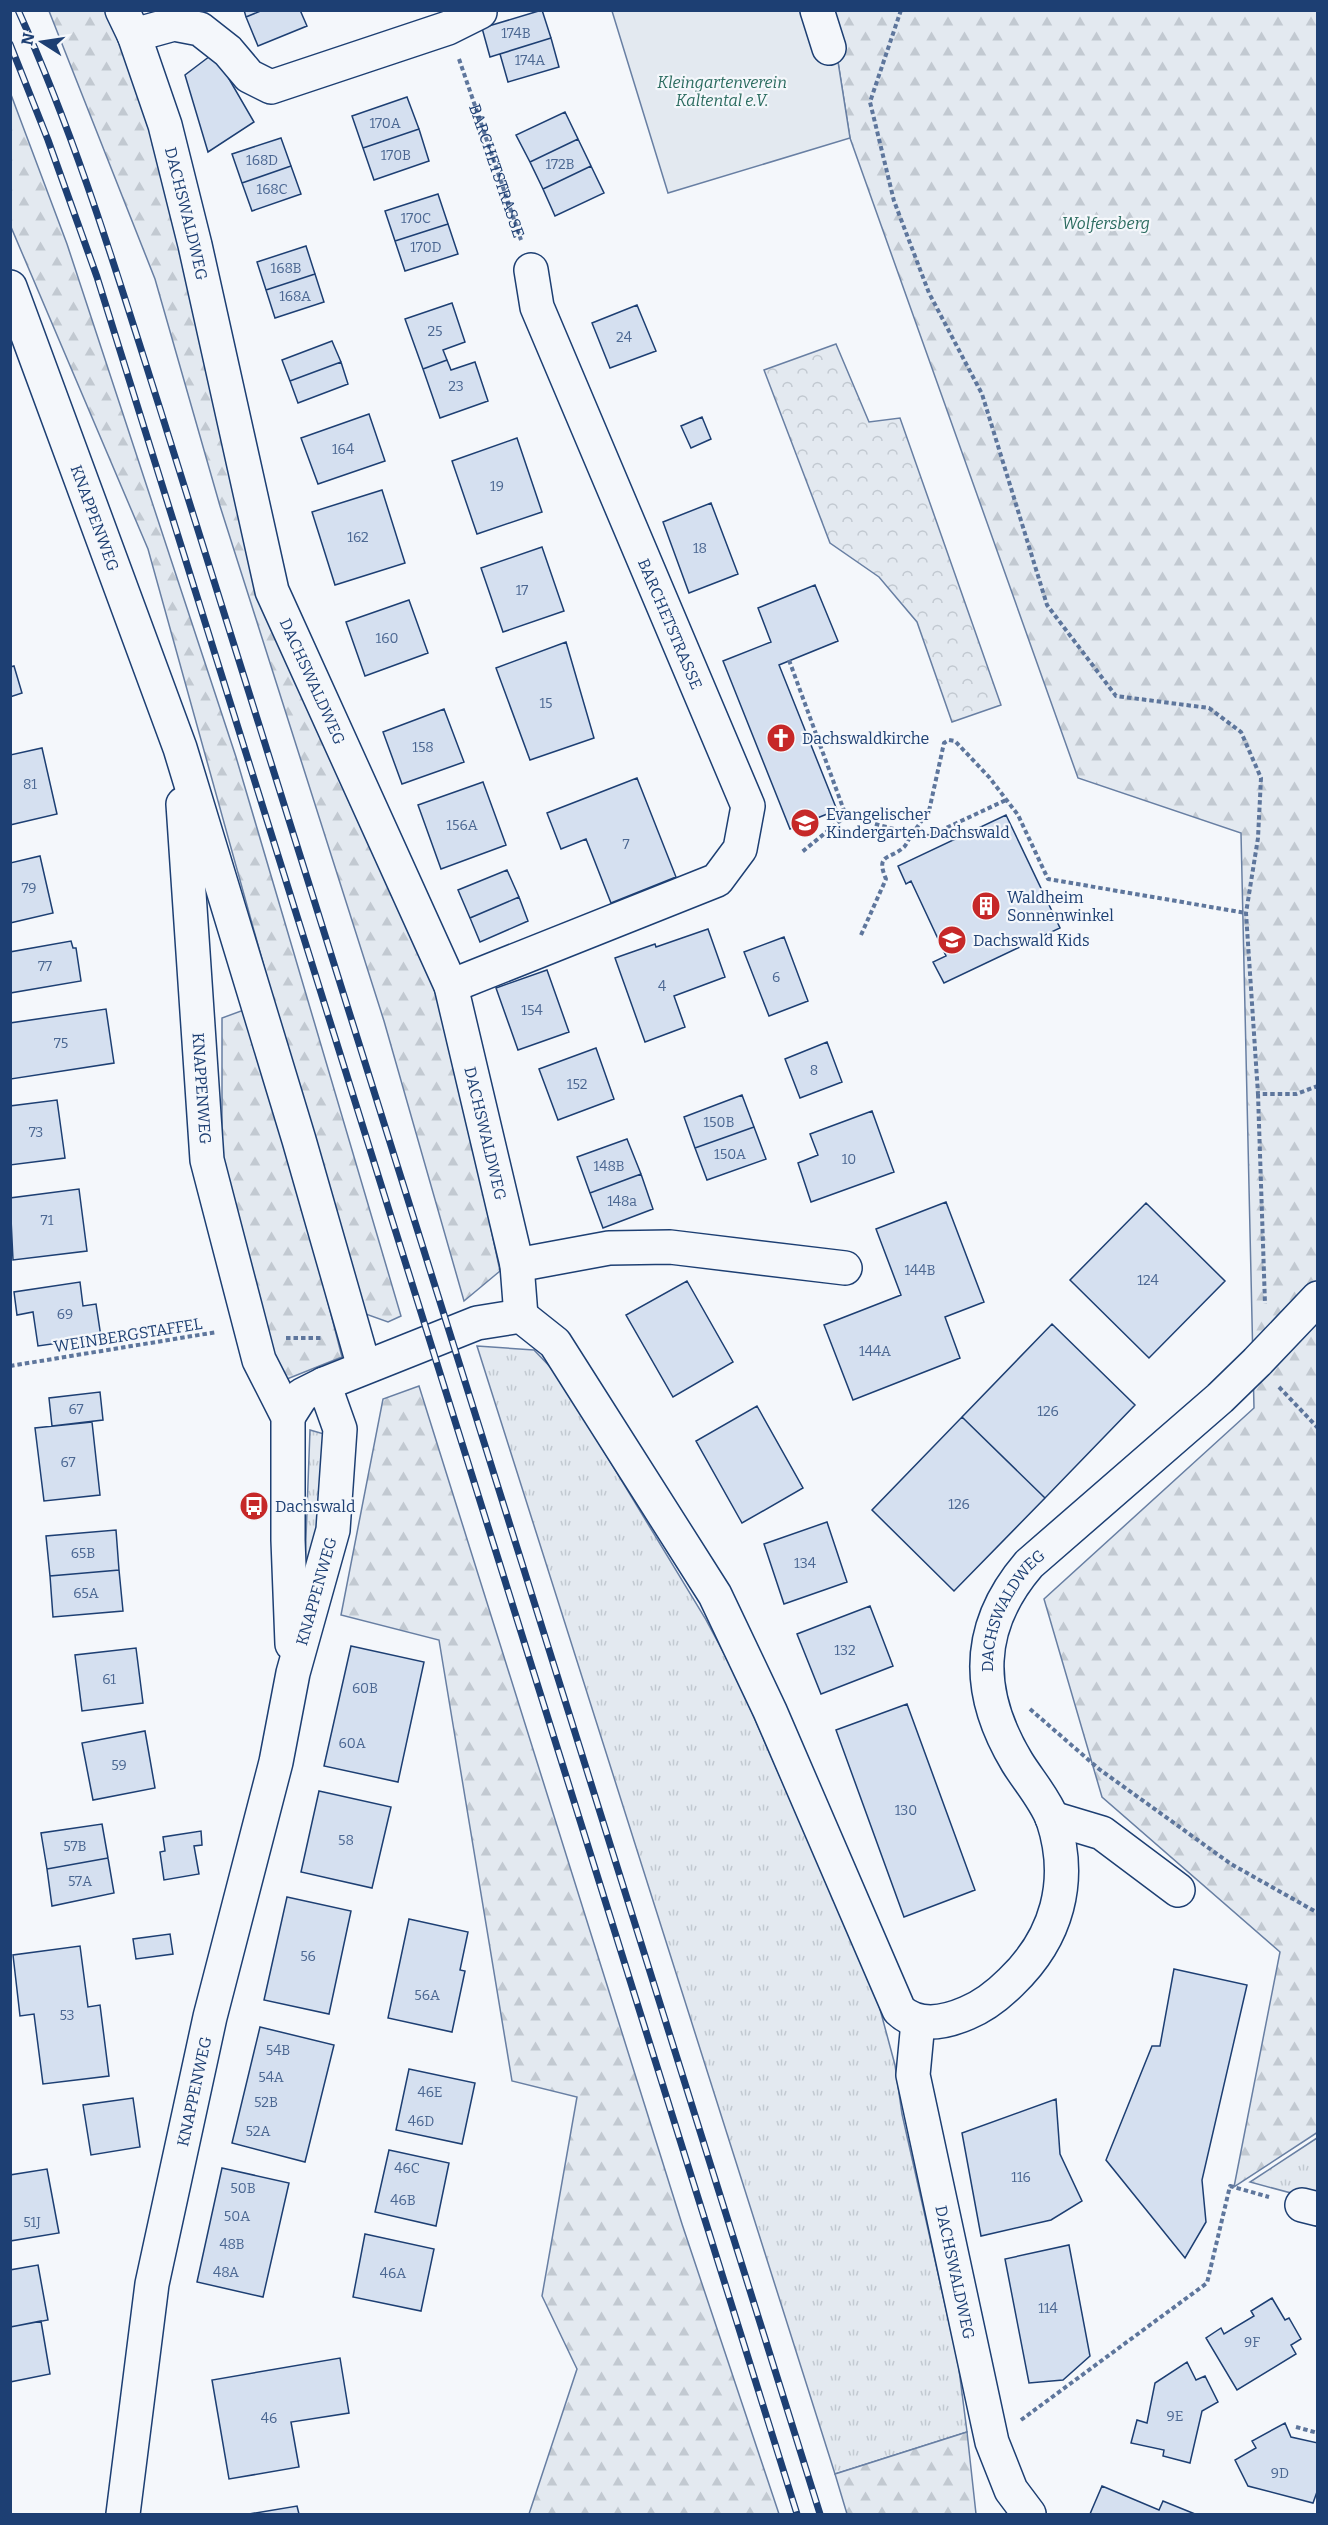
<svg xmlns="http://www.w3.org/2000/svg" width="1328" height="2525" viewBox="0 0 1328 2525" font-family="Bitter,serif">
<defs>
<pattern id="grass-tufts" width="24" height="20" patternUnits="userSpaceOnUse" patternTransform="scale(1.5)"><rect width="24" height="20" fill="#e3e9f0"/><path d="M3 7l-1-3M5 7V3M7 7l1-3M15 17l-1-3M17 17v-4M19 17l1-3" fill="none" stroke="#c2c9d1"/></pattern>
<pattern id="forest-firs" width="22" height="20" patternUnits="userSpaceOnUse" patternTransform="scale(1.5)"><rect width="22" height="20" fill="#e3e9f0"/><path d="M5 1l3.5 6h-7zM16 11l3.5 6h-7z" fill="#c2c9d1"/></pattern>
<pattern id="park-crowns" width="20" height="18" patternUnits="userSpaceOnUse" patternTransform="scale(1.5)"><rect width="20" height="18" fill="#e3e9f0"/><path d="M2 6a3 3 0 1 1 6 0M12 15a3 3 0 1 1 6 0" fill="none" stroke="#c2c9d1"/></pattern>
</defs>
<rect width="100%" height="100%" fill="#f4f7fb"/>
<path fill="url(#grass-tufts)" stroke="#687fa3" stroke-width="1.5" d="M477,1346L534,1350L557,1374L705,1618L736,1676L877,1998L895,2065L902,2114L958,2362L967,2432L835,2474Z
M310,1430L331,1436L314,1566L305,1564Z
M1317,2138V2200L1250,2182Z"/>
<path fill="url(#forest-firs)" stroke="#687fa3" stroke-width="1.5" d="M49,11H110L149,103L269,591L439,986L500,1271L464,1301L384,1021L220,506L155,279Z
M830,11H1317L1318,2132L1234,2187L1280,1952L1102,1797L1044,1599L1254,1408L1241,833L1078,778L850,138Z
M10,92L67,244L236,757L401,1316L388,1322L360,1312L148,549L11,227Z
M252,1007L342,1357L277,1383L222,1161V1018Z
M419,1386L682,2224L779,2514H529L577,2369L542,2296L577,2097L512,2081L439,1640L341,1615L383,1399Z
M967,2432L976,2514H847L835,2474Z"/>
<path fill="url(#park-crowns)" stroke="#687fa3" stroke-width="1.5" d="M836,344L869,422L900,418L1001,705L952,722L917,622L879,577L830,543L764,370Z"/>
<path fill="#e3e9f0" stroke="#687fa3" stroke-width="1.5" d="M612,11H830L850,138L668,193Z"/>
<path fill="#d5e0f0" stroke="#1d3f73" stroke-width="1.5" d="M244,10H263L246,17Z
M263,10H300L307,26L258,46L246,17Z
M542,10L551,38L490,57L482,28Z
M551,38L559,67L508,82L500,54Z
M214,53L254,122L208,152L185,75Z
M407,97L419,129L363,148L352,116Z
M565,112L578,139L530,162L516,135Z
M419,129L429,161L374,180L363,148Z
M281,138L291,166L242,183L232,154Z
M578,139L591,166L543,189L530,162Z
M291,166L301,194L252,211L242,183Z
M591,166L604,193L555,216L543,189Z
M438,194L448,224L395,241L385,211Z
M448,224L458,254L405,271L395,241Z
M306,246L315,274L266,290L257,262Z
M315,274L324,302L275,318L266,290Z
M452,303L465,342L443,350L447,360L423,369L405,319Z
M637,305L656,351L610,368L592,323Z
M332,341L341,362L290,381L282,360Z
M447,360L451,370L475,362L488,401L440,418L423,369Z
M341,362L348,384L298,403L290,381Z
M369,414L385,461L318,484L301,438Z
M702,417L711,439L691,448L681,426Z
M517,438L542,512L477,534L452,461Z
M382,490L405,563L335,585L312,512Z
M711,503L738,574L689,593L663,522Z
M542,547L564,611L503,632L481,568Z
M815,585L838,641L779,665L837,810L790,829L723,661L771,642L758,608Z
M409,600L428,653L365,676L346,622Z
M566,642L594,738L530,760L496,668Z
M14,666L22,693L10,697V667Z
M444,709L464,762L402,784L383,732Z
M42,748L57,814L10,825V755Z
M637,778L676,877L611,903L586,839L561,849L547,813Z
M483,782L506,845L441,869L418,805Z
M1006,815L1060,928L944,983L933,962L946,956L911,881L906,884L898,866Z
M40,856L53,913L10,923V863Z
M507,870L519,897L470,918L458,890Z
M519,897L528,921L480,942L470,918Z
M708,929L725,977L674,996L685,1027L645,1042L615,958L655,944L656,947Z
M784,937L808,1001L769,1016L744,952Z
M71,941L73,948H76L81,981L10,993V952Z
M547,970L569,1032L518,1050L496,988Z
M106,1009L114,1063L11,1079L10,1023Z
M827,1042L842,1082L800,1098L785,1059Z
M596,1048L614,1099L558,1120L539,1069Z
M742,1095L754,1127L695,1148L684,1117Z
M57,1100L65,1158L10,1165V1106Z
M872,1111L894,1172L811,1202L798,1163L818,1155L810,1134Z
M754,1127L766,1159L707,1180L695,1148Z
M627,1139L641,1174L590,1193L577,1157Z
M641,1174L653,1209L603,1228L590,1193Z
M79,1189L87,1251L13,1260L10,1198Z
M946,1202L984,1302L945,1317L960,1358L853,1400L824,1325L901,1295L876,1229Z
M1146,1203L1225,1281L1149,1358L1070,1280Z
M687,1281L733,1362L673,1397L626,1315Z
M80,1282L83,1306L96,1304L101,1337L38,1346L33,1312L17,1315L14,1292Z
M1052,1324L1135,1405L1045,1498L962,1417Z
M100,1392L103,1420L52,1426L49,1398Z
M757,1406L803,1488L742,1523L696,1441Z
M962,1417L1045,1498L954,1591L872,1510Z
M92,1422L100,1495L44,1501L35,1428Z
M827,1522L847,1582L784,1604L764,1544Z
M116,1530L119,1570L50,1576L46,1536Z
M119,1570L123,1611L53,1617L50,1576Z
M870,1606L893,1666L821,1694L797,1634Z
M351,1646L424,1662L398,1782L324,1766Z
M136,1648L143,1703L82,1711L75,1655Z
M907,1704L975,1890L904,1917L836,1730Z
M145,1731L155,1788L93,1800L82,1743Z
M319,1791L391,1807L372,1888L301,1872Z
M102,1824L108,1858L47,1869L41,1833Z
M201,1831L202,1845L194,1846L199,1874L164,1880L160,1852L165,1851L163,1837Z
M108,1858L114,1893L52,1906L47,1869Z
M287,1897L351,1911L329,2014L264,2000Z
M409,1919L468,1932L460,1970L465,1971L452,2032L388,2018Z
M170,1934L173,1954L136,1959L133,1939Z
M80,1946L88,2007L100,2005L109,2076L43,2084L34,2014L20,2016L13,1955Z
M1174,1969L1247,1985L1202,2180L1206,2222L1185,2258L1106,2160L1152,2046H1160Z
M260,2027L334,2045L305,2162L232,2143Z
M409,2069L475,2083L462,2144L396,2130Z
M133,2098L140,2147L91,2155L83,2105Z
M1056,2099L1060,2154L1082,2201L1051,2220L981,2236L962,2133Z
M389,2150L449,2163L436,2226L375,2212Z
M222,2168L289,2183L263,2297L197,2282Z
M47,2169L59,2233L10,2241V2175Z
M365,2234L434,2249L421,2311L353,2297Z
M1069,2245L1090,2356L1063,2380L1029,2383L1005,2259Z
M38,2265L48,2320L10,2327V2270Z
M1272,2298L1285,2320L1289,2318L1301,2339L1291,2345L1296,2354L1237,2390L1206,2338L1221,2328L1224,2334L1254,2316L1251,2311Z
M41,2321L50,2374L10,2382V2327Z
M340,2358L349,2413L291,2422L299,2467L229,2479L212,2380Z
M1187,2362L1196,2380L1205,2376L1218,2402L1202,2411L1190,2463L1163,2456L1164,2450L1131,2443L1137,2420L1147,2423L1155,2383Z
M1285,2423L1291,2437L1318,2443V2489L1313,2503L1248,2486L1235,2460L1256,2448L1252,2441Z
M1102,2486L1159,2510L1163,2501L1195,2514H1090Z
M297,2506L299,2514H249Z"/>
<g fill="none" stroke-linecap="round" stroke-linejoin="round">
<g stroke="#1d3f73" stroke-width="36">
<g id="minor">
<path id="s2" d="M122,10L134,35L165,125L195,245L272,591L451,986L517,1265L521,1316"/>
<path d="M817,10L829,48"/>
<path d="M134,35L174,24L200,29L228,51L249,76L271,87L448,28L480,12"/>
<path id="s3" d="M10,287L180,748L299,1140L364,1367"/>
<path id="s4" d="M183,804L207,1160L259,1360L288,1417V1540L292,1644"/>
<path d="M451,986L717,880L740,849L748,806L537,307L531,270"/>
<path d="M517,1265L609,1248L670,1247L845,1268"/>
<path id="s5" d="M288,1417L302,1395L324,1384L477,1323L521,1316L555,1343L715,1595L770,1711L899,2010C918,2028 944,2023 967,2013C984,2006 998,1995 1011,1982C1057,1938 1073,1881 1053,1820C1045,1799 1028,1780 1017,1762C975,1692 975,1627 1029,1564L1220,1398L1257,1362L1318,1298"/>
<path d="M1052,1818L1102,1833L1178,1890"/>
<path id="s6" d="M918,2022L913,2075L992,2442L1011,2490L1029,2514"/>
<path d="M1302,2205L1318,2209"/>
<path id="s7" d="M123,2514L152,2284L210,2017L276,1762L293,1673L333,1530L340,1429L324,1384"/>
</g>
</g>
<g stroke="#5e769c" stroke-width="4" stroke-dasharray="4.5 3" stroke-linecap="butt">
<path d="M901,10L870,102L894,201L929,293L982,394L1047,605L1116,696L1209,708L1241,732L1261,778L1258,838L1246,913L1258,1094H1296L1318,1086"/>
<path id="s1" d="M459,59L521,240"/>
<path d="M789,660L846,816L802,852"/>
<path d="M846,816L912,834L929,811L944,743L949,740L955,741L989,777L1018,815L1048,879L1246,913"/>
<path d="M861,935L886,879C875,853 890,860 904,847C907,844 909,838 912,834L929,836L1006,800"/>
<path d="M1258,1094L1265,1304"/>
<path d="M286,1338H321"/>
<path d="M10,1366L217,1332"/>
<path d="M1279,1387L1318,1428"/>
<path d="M1030,1709L1099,1769L1231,1864L1318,1913"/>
<path d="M1021,2420L1207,2283L1230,2186L1269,2197"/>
<path d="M1296,2427L1318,2433"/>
</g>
<use href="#minor" stroke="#f4f7fb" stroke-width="33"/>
<g stroke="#1d3f73" stroke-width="7">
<path id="rail" d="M18,10C77,140 118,277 161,412L820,2514
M10,44L48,140L97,277L797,2514"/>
</g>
<use href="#rail" stroke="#f4f7fb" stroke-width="4.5" stroke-dasharray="14" stroke-linecap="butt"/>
</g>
<defs>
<g id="church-disc" transform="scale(1.5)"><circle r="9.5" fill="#c62828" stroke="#f4f7fb"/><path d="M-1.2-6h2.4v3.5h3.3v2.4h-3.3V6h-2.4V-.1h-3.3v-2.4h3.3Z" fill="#fff"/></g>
<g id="school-disc" transform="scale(1.5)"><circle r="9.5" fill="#c62828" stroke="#f4f7fb"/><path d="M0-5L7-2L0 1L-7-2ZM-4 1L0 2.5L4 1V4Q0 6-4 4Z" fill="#fff"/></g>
<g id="building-disc" transform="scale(1.5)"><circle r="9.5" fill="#c62828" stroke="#f4f7fb"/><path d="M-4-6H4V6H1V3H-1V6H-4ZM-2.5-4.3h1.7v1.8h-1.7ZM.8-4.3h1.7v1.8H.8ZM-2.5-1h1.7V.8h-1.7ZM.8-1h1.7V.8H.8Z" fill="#fff"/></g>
<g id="bus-disc" transform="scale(1.5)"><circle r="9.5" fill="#c62828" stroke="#f4f7fb"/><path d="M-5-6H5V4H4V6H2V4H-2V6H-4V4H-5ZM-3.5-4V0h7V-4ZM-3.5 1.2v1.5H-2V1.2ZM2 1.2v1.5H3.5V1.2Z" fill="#fff"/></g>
</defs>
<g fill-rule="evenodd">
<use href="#church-disc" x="781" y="738"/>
<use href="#school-disc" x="805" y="823"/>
<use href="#building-disc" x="986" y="906"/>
<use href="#school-disc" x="952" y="940"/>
<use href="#bus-disc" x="254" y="1506"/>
</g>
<g text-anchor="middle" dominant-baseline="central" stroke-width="4.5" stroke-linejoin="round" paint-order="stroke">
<g font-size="14" fill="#4b6792">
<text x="516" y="33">174B</text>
<text x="530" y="60">174A</text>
<text x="385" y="123">170A</text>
<text x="396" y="155">170B</text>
<text x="262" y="160">168D</text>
<text x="560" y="164">172B</text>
<text x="272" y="189">168C</text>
<text x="416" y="218">170C</text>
<text x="426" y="247">170D</text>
<text x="286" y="268">168B</text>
<text x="295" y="296">168A</text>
<text x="435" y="331">25</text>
<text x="624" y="337">24</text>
<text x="456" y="386">23</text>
<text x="343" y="449">164</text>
<text x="497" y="486">19</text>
<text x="358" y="537">162</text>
<text x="700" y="548">18</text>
<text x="522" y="590">17</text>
<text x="387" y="638">160</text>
<text x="546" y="703">15</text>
<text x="423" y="747">158</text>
<text x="30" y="784">81</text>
<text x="462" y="825">156A</text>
<text x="626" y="844">7</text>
<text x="29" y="888">79</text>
<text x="45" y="966">77</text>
<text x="776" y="977">6</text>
<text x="662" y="986">4</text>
<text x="532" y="1010">154</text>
<text x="61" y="1043">75</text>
<text x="814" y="1070">8</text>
<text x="577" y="1084">152</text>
<text x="719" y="1122">150B</text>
<text x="36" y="1132">73</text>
<text x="730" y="1154">150A</text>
<text x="849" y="1159">10</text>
<text x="609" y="1166">148B</text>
<text x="622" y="1201">148a</text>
<text x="47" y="1220">71</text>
<text x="920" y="1270">144B</text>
<text x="1148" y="1280">124</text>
<text x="65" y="1314">69</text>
<text x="875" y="1351">144A</text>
<text x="76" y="1409">67</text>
<text x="1048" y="1411">126</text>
<text x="68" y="1462">67</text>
<text x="959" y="1504">126</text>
<text x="83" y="1553">65B</text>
<text x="805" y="1563">134</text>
<text x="86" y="1593">65A</text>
<text x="845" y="1650">132</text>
<text x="109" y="1679">61</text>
<text x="365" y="1688">60B</text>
<text x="352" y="1743">60A</text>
<text x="119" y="1765">59</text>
<text x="906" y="1810">130</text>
<text x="346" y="1840">58</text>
<text x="75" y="1846">57B</text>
<text x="80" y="1881">57A</text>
<text x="308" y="1956">56</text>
<text x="427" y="1995">56A</text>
<text x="67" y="2015">53</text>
<text x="278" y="2050">54B</text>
<text x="271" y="2077">54A</text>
<text x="430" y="2092">46E</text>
<text x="266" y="2102">52B</text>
<text x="421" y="2121">46D</text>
<text x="258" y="2131">52A</text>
<text x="407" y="2168">46C</text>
<text x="1021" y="2177">116</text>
<text x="243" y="2188">50B</text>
<text x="403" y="2200">46B</text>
<text x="237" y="2216">50A</text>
<text x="32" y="2222">51J</text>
<text x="232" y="2244">48B</text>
<text x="226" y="2272">48A</text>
<text x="393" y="2273">46A</text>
<text x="1048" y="2308">114</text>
<text x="1252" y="2342">9F</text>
<text x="1175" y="2416">9E</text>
<text x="269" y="2418">46</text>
<text x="1280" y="2473">9D</text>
</g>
<g font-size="16" font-style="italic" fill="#2c6c60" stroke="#f4f7fb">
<text x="722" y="82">Kleingartenverein<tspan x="722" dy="18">Kaltental e.V.</tspan></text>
<text x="1106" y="223">Wolfersberg</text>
</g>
<g font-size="16" fill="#1d3f73" stroke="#f4f7fb">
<text stroke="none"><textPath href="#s1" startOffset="118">BARCHETSTRASSE</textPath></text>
<text stroke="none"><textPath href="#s2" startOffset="214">DACHSWALDWEG</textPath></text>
<text stroke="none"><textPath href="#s3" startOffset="246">KNAPPENWEG</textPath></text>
<text transform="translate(670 624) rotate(67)">BARCHETSTRASSE</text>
<text stroke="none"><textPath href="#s2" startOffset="700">DACHSWALDWEG</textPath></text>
<text stroke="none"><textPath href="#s4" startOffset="285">KNAPPENWEG</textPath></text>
<text stroke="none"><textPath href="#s2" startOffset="1186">DACHSWALDWEG</textPath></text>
<text transform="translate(128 1335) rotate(-9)">WEINBERGSTAFFEL</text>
<text stroke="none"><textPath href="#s7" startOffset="944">KNAPPENWEG</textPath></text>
<text stroke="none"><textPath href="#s5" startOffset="1592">DACHSWALDWEG</textPath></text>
<text stroke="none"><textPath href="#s7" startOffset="429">KNAPPENWEG</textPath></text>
<text stroke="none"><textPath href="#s6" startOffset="255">DACHSWALDWEG</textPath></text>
</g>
<g font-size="16" fill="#1d3f73" stroke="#f4f7fb" text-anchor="start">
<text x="802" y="738">Dachswaldkirche</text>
<text x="826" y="814">Evangelischer<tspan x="826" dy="18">Kindergarten Dachswald</tspan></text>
<text x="1007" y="897">Waldheim<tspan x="1007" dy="18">Sonnenwinkel</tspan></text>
<text x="973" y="940">Dachswald Kids</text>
<text x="275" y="1506">Dachswald</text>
</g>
</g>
<rect width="1328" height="2525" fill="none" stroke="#1d3f73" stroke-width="24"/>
<g transform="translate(42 42) rotate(282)" stroke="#f4f7fb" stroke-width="4.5" paint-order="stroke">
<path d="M0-4.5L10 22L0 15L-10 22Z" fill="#1d3f73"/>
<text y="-9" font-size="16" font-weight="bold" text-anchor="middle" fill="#1d3f73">N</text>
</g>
</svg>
